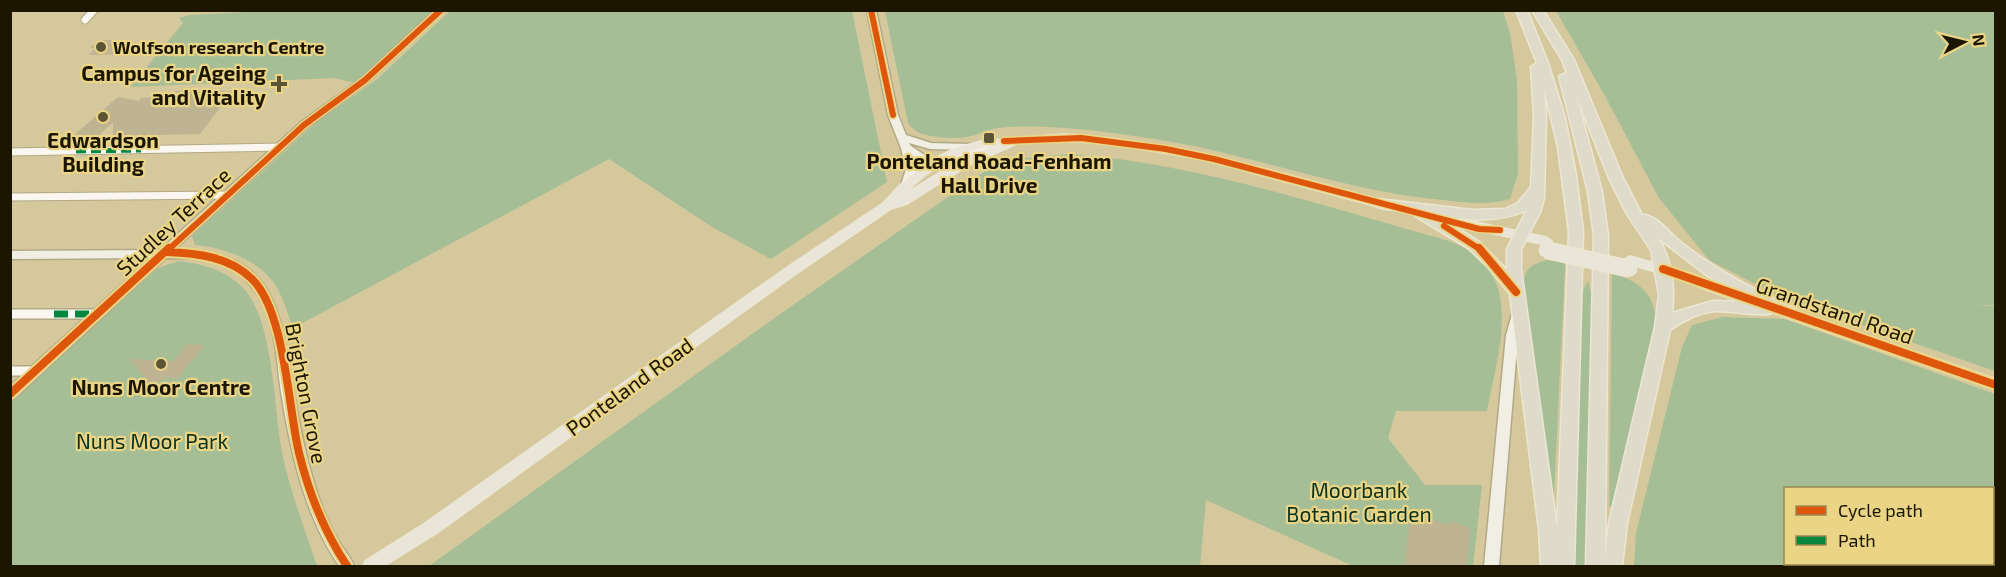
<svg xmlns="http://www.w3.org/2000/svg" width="2006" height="577" viewBox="0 0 2006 577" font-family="'Exo 2',sans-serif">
<rect width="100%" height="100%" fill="#d4c89c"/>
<path fill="#a6be96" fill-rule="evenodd" d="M284,10L435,11L355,83L334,78L130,87L183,23L179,18L190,15Z
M450,11H852L887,182L771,259L712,227L609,159L293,328C288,315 284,300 277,288C262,261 224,247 195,245L192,236L318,121L376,80Z
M885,11H1503L1510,33L1517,80L1518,173L1510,199C1489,206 1463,202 1442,200C1341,191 1247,152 1148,138C1102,131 1044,123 998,128C988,129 978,135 967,137C957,139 942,138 931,136C921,134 914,132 908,123Z
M1556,11H1995V305H1974L1995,306V371L1780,297L1709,260L1659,198L1605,96Z
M1069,154C1197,163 1322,206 1446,240C1528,268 1499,346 1487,411H1396L1388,438L1425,485H1482L1473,566H1353L1206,500L1200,566H429L773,319L988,169L1017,159Z
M1547,260L1562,261L1565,265L1553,516L1523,284C1525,268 1532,264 1547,260Z
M179,261C202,264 223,269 241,286C275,317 273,412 283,457C291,494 305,530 317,566H11V399L158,268Z
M1612,273C1644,283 1655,295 1657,329L1615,508L1609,506Z
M1588,281L1593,301L1586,566H1572L1580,296Z
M1722,317L1785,319L1995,394V566H1634L1636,533L1682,347L1692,325ZM1992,488V564H1786V488Z"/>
<path fill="#beb492" d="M99,40H117L111,47L135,46L127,54L89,55L95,48H90Z
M175,91H233L200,134L113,136V122L98,136L74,135L118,97L139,101L141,98L171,96Z
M188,344L205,345L177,379L165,378L151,386L130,359L173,361Z
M1411,512L1448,525L1451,521L1470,528L1466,567H1404Z"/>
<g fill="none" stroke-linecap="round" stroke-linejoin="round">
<g stroke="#b2a986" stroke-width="9">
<path id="street-far1" d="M85,20L94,10
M10,152L281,147
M10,197L228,195"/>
</g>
<g stroke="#b2a986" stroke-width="12">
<path id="street" d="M10,314H98
M10,371H36"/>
</g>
<g stroke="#b2a986" stroke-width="3">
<path id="secondary" d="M435,10H445L368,82L308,127L174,250C265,250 278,295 290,372C296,407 302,442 312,476C318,498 326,520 337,539C343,549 351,557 354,566H339C305,515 292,458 282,398C276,363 277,316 253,288C229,258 201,258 166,258L15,398L10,399V386L151,258L10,259V251L160,250L300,123L362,78Z
M867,10H876L898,115L906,135L931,143L970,144L974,145V149L1005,141L1010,144L1009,146C1001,148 992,149 985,152C953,164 946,179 914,158L916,169L911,185L906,188L902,187L901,185L906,169L901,148L888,115ZM909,143L930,149L972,150L939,163L935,162L911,146Z
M1518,310L1524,314L1518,335L1499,566H1484L1506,335L1512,314Z"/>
</g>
<g stroke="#ece6d2" stroke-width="2">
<path id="primary" d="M1065,134C1179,141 1284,174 1393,203L1395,206L1389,210L1205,160L1112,144L1065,141L1019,143L971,164L907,204L891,209L796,274L437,533L384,566H363L365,561L425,523L786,268L883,203L901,184L930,161L953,149L981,141ZM993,146L963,158L903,195C928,170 958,150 993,146Z
M1425,211L1546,237L1552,241L1546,245L1421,218L1419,215Z
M1630,256L1693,274L1716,284L1996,379V390L1706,290L1683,280L1625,263L1623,260Z"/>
</g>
<g stroke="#ece6d2" stroke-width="3">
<path id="highway" d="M1516,10H1527L1548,63L1565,118L1576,175L1583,232L1574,566H1541L1539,530L1510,294L1488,267L1468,248L1415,216L1413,213L1378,207L1371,203L1378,199L1472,210L1505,209L1518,203L1531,187L1534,117L1531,67L1537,63ZM1544,89L1558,147L1569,232L1557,529L1521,269V249L1541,210L1544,198L1546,117ZM1527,210L1507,249V270L1478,241L1437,216C1467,220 1500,223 1527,210Z
M1532,10H1543L1574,60L1623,178L1642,215C1655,213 1672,236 1683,244C1718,272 1758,291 1797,310L1800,314L1797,318L1792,319L1774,312C1766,318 1728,310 1714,311C1697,313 1684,320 1670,330L1627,523L1622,566H1586L1594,236L1588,192L1559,76L1567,73L1562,60ZM1576,95L1609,178L1627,214L1651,250L1659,295L1655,327L1609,523L1605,558L1608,236L1602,192ZM1658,238L1709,277L1755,302L1713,301L1672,313C1675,289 1672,259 1658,238Z"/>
</g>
<use href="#street-far1" stroke="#f9f7f0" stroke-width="7"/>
<use href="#street" stroke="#f9f7f0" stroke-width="9"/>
<use href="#secondary" fill="#f1eee4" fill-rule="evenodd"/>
<use href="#primary" fill="#e9e6d9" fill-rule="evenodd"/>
<use href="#highway" fill="#dfdbca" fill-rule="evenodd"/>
<g stroke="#ece6d2" stroke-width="18" stroke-linecap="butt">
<path id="primary-bridge" d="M1546,250L1630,269"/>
</g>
<use href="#primary-bridge" stroke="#e9e6d9" stroke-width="15"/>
<path stroke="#00873e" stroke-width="5" stroke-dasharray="10 5" stroke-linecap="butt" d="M76,151L141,150"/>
<path stroke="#00873e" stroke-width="7" stroke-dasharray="14 7" stroke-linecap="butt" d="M54,314H98"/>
<g stroke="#ead586" stroke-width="9">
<path id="cycleway-far1" d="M871,10L893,115
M1004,141L1081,138L1166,149L1214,159L1479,229L1500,230
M1444,226L1481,250
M168,250L304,125L365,80L441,10"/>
</g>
<g stroke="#ead586" stroke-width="12">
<path id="cycleway" d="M1479,248L1516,292
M167,252C197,253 230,257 252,279C285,311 288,407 299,453C309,494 324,531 347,566
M1663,269L1996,385
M10,394L169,248"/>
</g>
<use href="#cycleway-far1" stroke="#de560b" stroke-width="6"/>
<use href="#cycleway" stroke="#de560b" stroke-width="8"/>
</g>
<g fill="#5c5437" stroke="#ead586" stroke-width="2">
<circle cx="101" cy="47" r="6"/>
<path d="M276 75h6v6h6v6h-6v6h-6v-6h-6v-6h6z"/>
<circle cx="103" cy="117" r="6"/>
<rect x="983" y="132" width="12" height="12" rx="3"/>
<circle cx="161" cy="364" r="6"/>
</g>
<g text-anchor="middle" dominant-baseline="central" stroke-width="4.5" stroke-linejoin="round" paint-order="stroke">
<g font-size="18" font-weight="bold" fill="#1c1600" stroke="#ead586" text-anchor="start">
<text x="113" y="47">Wolfson research Centre</text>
</g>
<g font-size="21" font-weight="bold" fill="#1c1600" stroke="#ead586">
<text x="266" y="72" text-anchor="end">Campus for Ageing<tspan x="266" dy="24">and Vitality</tspan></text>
<text x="103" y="139">Edwardson<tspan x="103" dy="24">Building</tspan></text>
<text x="989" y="160">Ponteland Road-Fenham<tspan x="989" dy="24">Hall Drive</tspan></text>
<text x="161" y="386">Nuns Moor Centre</text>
</g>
<g font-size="21" fill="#1c1600" stroke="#ead586">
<text transform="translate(173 221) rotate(-43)">Studley Terrace</text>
<text transform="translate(1835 310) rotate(19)">Grandstand Road</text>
<text transform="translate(629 386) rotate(-36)">Ponteland Road</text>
<text transform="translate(307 393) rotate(79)">Brighton Grove</text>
</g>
<g font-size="21" fill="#0a321c" stroke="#ead586">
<text x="152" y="440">Nuns Moor Park</text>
<text x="1359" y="489">Moorbank<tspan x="1359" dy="24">Botanic Garden</tspan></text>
</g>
</g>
<rect width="2006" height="577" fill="none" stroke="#1c1600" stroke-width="24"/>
<rect x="1784" y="487" width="210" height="78" fill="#ead586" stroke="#988950" stroke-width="1.5"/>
<rect x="1796" y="506" width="30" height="9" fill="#de560b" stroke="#988950" stroke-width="1.5"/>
<text x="1838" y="517" font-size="18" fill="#1c1600">Cycle path</text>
<rect x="1796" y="536" width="30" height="9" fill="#00873e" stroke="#988950" stroke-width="1.5"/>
<text x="1838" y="547" font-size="18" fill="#1c1600">Path</text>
<g transform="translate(1964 42) rotate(83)" stroke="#ead586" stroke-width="4.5" paint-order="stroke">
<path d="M0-4.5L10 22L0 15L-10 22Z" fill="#1c1600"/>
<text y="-9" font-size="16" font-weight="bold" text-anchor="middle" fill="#1c1600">N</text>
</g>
</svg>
